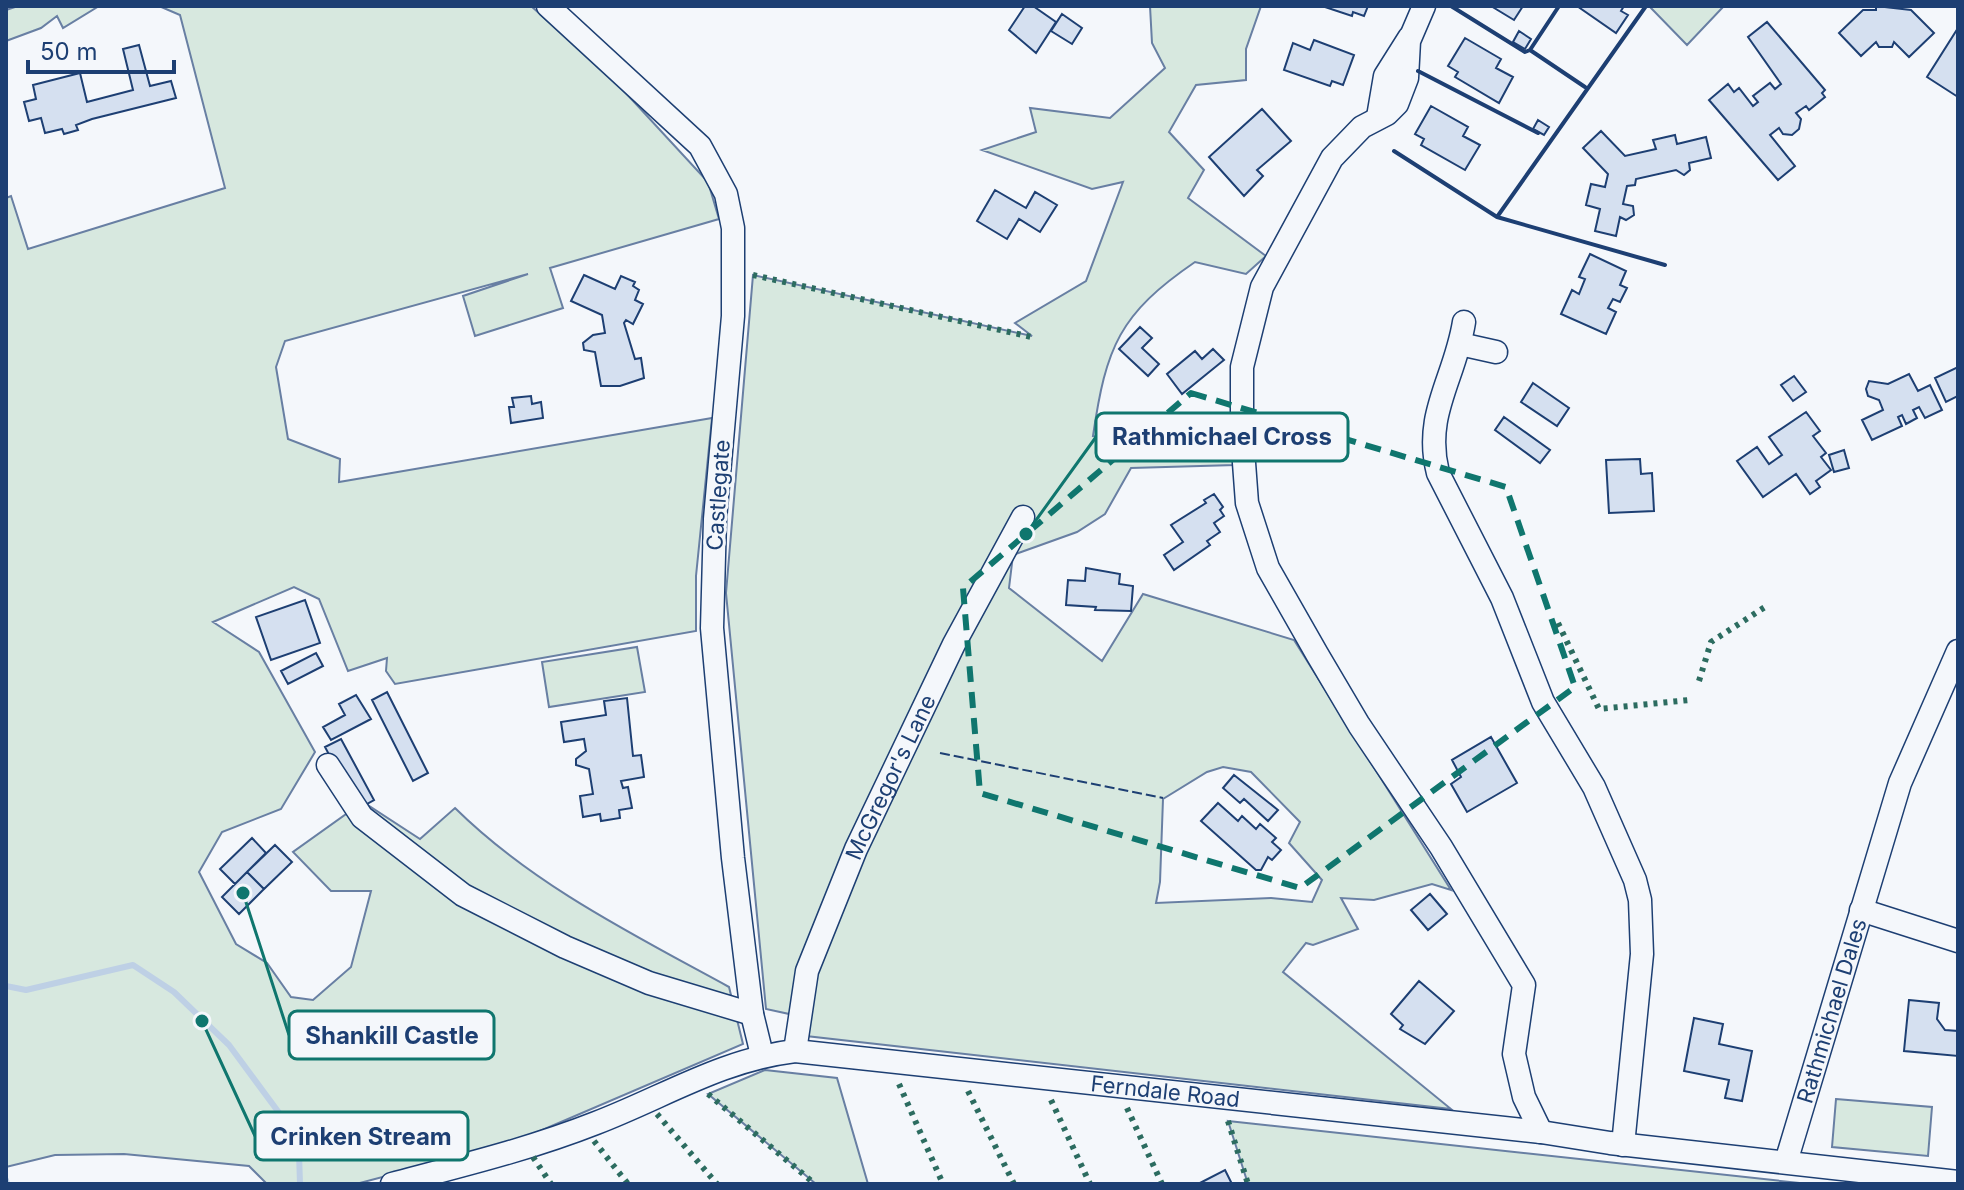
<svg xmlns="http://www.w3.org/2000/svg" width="1964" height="1190" viewBox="0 0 1964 1190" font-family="Inter,sans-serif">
<rect width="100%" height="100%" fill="#f4f7fb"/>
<path fill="#d7e8df" stroke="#687fa3" stroke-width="2" fill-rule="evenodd" d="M18,6H99L63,28L57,16L41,28L6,41V10Z
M159,6H531L612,78L708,182L719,219L550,268L563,308L475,336L463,296L528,274L285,341L276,367L288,439L340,459L339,482L712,418L696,576V631L395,684L386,671L387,658L348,671L319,599L294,587L213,622L259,652L315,752L281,809L222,832L199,872L236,944L267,963L291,997L313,1000L351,967L371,891H331L293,852L363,802L420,839L455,808C533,885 634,935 729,987L743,1044L512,1143L356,1184H267L249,1166L124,1154L55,1155L6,1167V198L11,196L28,249L225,188L180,15Z
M1150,6H1261L1246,49V80L1196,85L1169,132L1204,170L1188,198L1266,256L1246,274L1195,262C1119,314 1106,347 1093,436L1236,447L1235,465L1131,468L1105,514L1077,532L1013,555L1009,588L1102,661L1143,594L1294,640L1451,890L1432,884L1374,900L1341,898L1358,929L1313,945L1306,943L1283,972L1451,1109L806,1036L789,1014L766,1009L726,593L753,275L1032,336L1015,323L1086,281L1123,182L1092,189L982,150L1036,132L1030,108L1110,118L1165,68L1152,43ZM1223,767L1251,772L1300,822L1289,843L1322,880L1312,902L1271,898L1156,903L1160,882L1163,799L1207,772Z
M1649,6H1724L1687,45Z
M637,647L645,692L549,707L542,662Z
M765,1070L837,1078L868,1184H816L708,1094Z
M1836,1099L1932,1107L1928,1156L1832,1147Z
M1228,1121L1809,1184H1248Z"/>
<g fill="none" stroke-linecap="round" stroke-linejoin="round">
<path stroke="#bed0e5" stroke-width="6" d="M6,986L26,990L133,965L174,992L229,1045L291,1129L299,1153L300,1184
M6,1180L7,1184"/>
</g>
<path fill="#d5e0f0" stroke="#1d3f73" stroke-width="2" d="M1025,6H1033L1056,22L1036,53L1009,30Z
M1322,6H1368L1364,16L1353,12L1352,16Z
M1491,6H1523L1514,20Z
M1577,6H1624L1621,11L1628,15L1616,33Z
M1876,6L1911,10L1934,33L1909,57L1894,42L1892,47H1879L1876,42L1861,56L1839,33L1863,10H1876Z
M1062,14L1082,28L1072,44L1051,31Z
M1767,22L1825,90L1822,93L1825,97L1809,110L1806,106L1796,113L1801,119L1799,129L1792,135L1783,134L1779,128L1770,135L1795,166L1778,180L1709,100L1728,84L1734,92L1739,88L1753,106L1758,102L1753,96L1770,83L1775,89L1781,84L1748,37Z
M1958,28V97L1927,77Z
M1519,31L1531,39L1525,49L1513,42Z
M1465,38L1501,59L1496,68L1513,77L1499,103L1455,77L1458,72L1448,66Z
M1314,40L1354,55L1343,85L1332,81L1330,86L1284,70L1293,43L1310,50Z
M139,45L150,86L171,81L176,98L92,119L76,125L78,130L64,134L62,129L45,133L41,118L29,121L24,102L36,99L33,85L80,73L87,102L133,90L123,49Z
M1431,106L1468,127L1463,136L1480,145L1465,170L1421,145L1424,139L1415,134Z
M1262,109L1291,141L1257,170L1263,176L1244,196L1209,157Z
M1538,120L1549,127L1544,135L1533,129Z
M1601,131L1625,156L1656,149L1653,140L1675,135L1677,144L1706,137L1711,158L1689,163L1690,170L1684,175L1676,170L1636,179L1635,185L1627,186L1623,204L1633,206L1634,215L1626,220L1620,217L1616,236L1595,231L1600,209L1586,205L1591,184L1605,187L1608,174L1583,148Z
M995,190L1026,208L1035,192L1057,205L1040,232L1019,219L1007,239L977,221Z
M1590,254L1626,271L1620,285L1627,288L1620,302L1613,299L1608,308L1616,312L1606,334L1561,314L1572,290L1579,294L1585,279L1579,277Z
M584,275L615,289L621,276L635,282L633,286L639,290L635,300L643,304L633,324L626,320L624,323L635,359L641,358L644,378L620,386H601L595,352L584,350L583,343L593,335L605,333L602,315L571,301Z
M1140,327L1152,338L1142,348L1159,364L1148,376L1119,349Z
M1213,349L1224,360L1182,394L1167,374L1195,351L1202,359Z
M1958,367V396L1946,402L1935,378Z
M1909,374L1918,391L1930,385L1942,410L1925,418L1919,407L1913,410L1917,418L1906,424L1902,415L1898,417L1902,426L1872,440L1862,420L1883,410L1879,400L1868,396L1866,389L1869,381L1888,384Z
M1794,376L1806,392L1793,401L1781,385Z
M1533,383L1569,408L1557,426L1521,402Z
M531,396L532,404L541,402L543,418L511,423L509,407H514L512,398Z
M1806,412L1820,431L1813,436L1826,453L1821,457L1831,470L1816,481L1820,487L1810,494L1796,474L1763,497L1737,461L1757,447L1769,464L1782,455L1769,437Z
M1504,417L1550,450L1540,463L1495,430Z
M1844,450L1849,468L1834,472L1829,455Z
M1640,459L1641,474L1652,473L1654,511L1609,513L1606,460Z
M1214,494L1223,507L1220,510L1224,516L1214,523L1220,532L1207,541L1210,545L1174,570L1164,555L1183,542L1171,525L1206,503L1204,500Z
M1086,568L1120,574L1119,584L1133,586L1131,611L1095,610L1096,607L1066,605L1068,580L1085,581Z
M305,600L320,643L271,660L256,617Z
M316,653L323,666L288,684L281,671Z
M387,692L428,773L413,781L372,700Z
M356,695L371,719L331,740L323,727L345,715L339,704Z
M627,698L633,756L641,755L644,777L621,781L623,788L628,787L632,808L619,810L620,818L601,821L600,814L583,817L580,796L593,794L589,769L576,765V759L586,751L584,739L564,742L561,722L606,715L604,701Z
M1491,737L1517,783L1467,812L1451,784L1461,777L1452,760Z
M341,739L374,800L358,809L325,747Z
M1234,775L1278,810L1268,821L1244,799L1240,803L1223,788Z
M1218,803L1238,821L1242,816L1256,829L1260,824L1276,838L1272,842L1281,850L1272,860L1268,857L1261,870H1256L1201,821Z
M252,838L266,853L235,884L220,869Z
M275,845L292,862L264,889L247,872Z
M247,872L264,889L239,914L222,897Z
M1430,894L1447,914L1428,930L1411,910Z
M1419,981L1454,1011L1425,1044L1400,1029L1403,1025L1391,1014Z
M1909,1000L1939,1003L1937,1019L1945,1030L1958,1031V1056L1904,1051Z
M1694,1018L1723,1024L1719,1044L1752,1051L1742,1101L1725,1098L1729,1080L1684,1071Z
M1225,1170L1232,1184H1198Z"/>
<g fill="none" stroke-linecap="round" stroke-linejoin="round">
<g stroke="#1d3f73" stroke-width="25">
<g id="minor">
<path d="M548,6L700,146L726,194L733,228V316L715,519L712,628L733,858L752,1014L762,1055"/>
<path d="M1424,6L1409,41L1407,78L1397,104L1387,114L1362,127L1332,158L1262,287L1242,367V436L1247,503L1268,568L1317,654L1359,725L1441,847L1524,985L1514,1054L1524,1097L1541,1132"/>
<path d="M1378,117L1385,76L1409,38"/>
<path d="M1464,322C1455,379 1423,414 1438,473L1502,598L1543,702L1594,787L1635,880L1640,900L1642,954L1623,1145"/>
<path d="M1460,344L1496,352"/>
<path d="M328,765L362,817L463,895L565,947L649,983L752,1014"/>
<path d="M1861,910L1958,941"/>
<path id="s1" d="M795,1051L807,971L856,849L954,644L1023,517"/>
<path id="s2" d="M1786,1162L1900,783L1958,651"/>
<path id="s3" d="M392,1184C460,1166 530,1149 596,1123C664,1097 721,1060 795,1051L1541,1132L1610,1143L1958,1182"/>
</g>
</g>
<use href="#minor" stroke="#f4f7fb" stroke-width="22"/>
<path stroke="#2c6c60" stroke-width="6" stroke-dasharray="4 6" stroke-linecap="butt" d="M753,275L1036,338
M1558,623L1599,709L1689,700
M1699,681L1711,642L1765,607
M899,1084L943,1184
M968,1091L1014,1184
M708,1094L815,1184
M1051,1100L1090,1184
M1127,1108L1162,1184
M657,1114L717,1184
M1228,1121L1248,1184
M594,1141L628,1184
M533,1157L551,1184"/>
<path stroke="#1d3f73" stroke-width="2" stroke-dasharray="10 4" stroke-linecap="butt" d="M940,753L1163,798"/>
<path stroke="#1d3f73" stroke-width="4" d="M1451,6L1525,52L1530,50
M1559,6L1530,50L1585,87
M1418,71L1538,133
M1394,151L1497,217L1646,6
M1497,217L1665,265"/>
</g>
<path fill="none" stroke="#0f766e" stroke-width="6" stroke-dasharray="16 10" stroke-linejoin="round" d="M1191,393L1506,487L1575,687L1300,888L980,793L963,588Z"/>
<g text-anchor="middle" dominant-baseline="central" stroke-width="6" stroke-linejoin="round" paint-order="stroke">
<g font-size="22" fill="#1d3f73" stroke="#f4f7fb">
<text transform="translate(718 495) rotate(-86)">Castlegate</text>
<text stroke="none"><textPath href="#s1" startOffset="292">McGregor's Lane</textPath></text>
<text stroke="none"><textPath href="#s2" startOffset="158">Rathmichael Dales</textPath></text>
<text stroke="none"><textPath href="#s3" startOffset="798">Ferndale Road</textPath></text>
</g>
</g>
<path fill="none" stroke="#0f766e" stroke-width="3" d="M1026 534L1096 437M243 893L289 1035M202 1021L255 1136"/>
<g fill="#0f766e" stroke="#f4f7fb" stroke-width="3">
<circle cx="1026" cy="534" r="8"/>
<circle cx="243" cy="893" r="8"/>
<circle cx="202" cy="1021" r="8"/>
</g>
<g fill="#f4f7fb" stroke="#0f766e" stroke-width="3">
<rect x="1096" y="413" width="252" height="48" rx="8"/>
<rect x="289" y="1011" width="205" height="48" rx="8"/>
<rect x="255" y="1112" width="213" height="48" rx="8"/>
</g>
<g font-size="24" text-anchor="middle" font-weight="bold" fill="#1d3f73">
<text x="1222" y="445">Rathmichael Cross</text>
<text x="392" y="1044">Shankill Castle</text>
<text x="361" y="1145">Crinken Stream</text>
</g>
<rect width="1964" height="1190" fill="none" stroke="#1d3f73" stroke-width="16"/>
<path d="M28 60v12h146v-12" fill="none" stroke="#1d3f73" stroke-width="4"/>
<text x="40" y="60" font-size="24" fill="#1d3f73" stroke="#f4f7fb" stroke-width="6" paint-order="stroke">50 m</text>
</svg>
